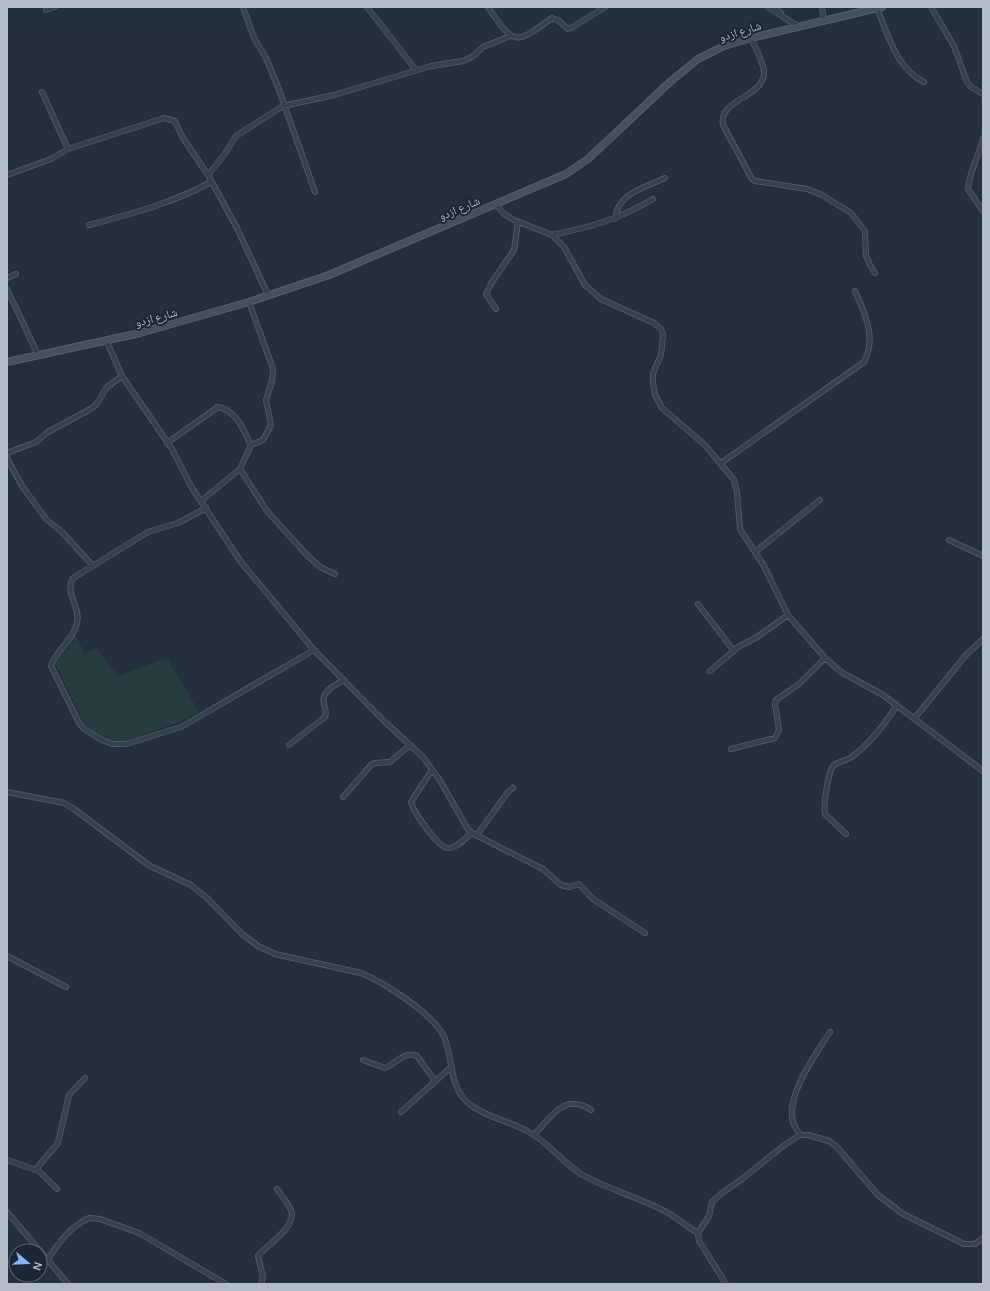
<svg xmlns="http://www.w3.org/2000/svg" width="990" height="1291" viewBox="0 0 990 1291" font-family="Manrope,'Noto Naskh Arabic',sans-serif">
<rect width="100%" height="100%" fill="#242f3e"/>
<path fill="#263c3f" d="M76,636L85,654L96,648L118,676L167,658L199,712L177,723L125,741H116L102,737L85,725L55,664Z"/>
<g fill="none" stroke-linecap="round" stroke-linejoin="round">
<g stroke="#565f6c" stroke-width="6">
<path id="street" d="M243,7L254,38L266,58L278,87L315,192
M367,7L416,70
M488,7C514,45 514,46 552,18L558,20L568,29L571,28L605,7
M768,7L799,27
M775,7L781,13
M822,7L824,21
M931,7L954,46L967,82L971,87L983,94
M877,8C888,35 896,68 924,82
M46,10L55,7
M751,38C755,48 764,62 764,73C763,98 718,99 723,125L752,179L755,181L807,189L822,195L851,213L865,231L866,256L870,265L875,273
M42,92L68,149
M983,138C979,157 970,168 968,189L983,211
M7,175L51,159L68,149L164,118L175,121L183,138L208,175
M496,204L503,213L514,220L552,235L564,247L585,285L601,299L654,323L661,329L663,335L661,355L653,373V383L655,395L662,408L705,445L734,480L737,492L740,529L764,566L788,615L825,658L841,672L883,695L983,771
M615,219C618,193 644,188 665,178
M89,225C131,214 173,203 211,182
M552,235C590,227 620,219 653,199
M7,278L16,274
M7,289L38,355
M268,295L237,228L208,175L224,155L236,136L283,106L334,95L431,66L463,61L472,57L483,47L510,36
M496,309L486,294L492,282L514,250L518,222
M106,340L122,376L172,449L192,488L241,562L314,650L384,721L423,757L441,782L467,828L472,833L543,869L561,885L569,887L579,884L593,899L645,933
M167,443L218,407C237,411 243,429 251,445
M7,453L36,442L48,432L87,411L96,405L107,387L122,376
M7,458L22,486L46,519L62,532L93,566
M721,463L864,362C877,338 865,314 855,291
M240,469L267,511L305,553L320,567L335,574
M201,501L240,469L251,445L263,440L271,425L266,400L272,381L273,369L249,302
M206,508L178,523L148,532L73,578C64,593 81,606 77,623C74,639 56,650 51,666L79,723L84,729L102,740L113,744H126L181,727L314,650
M949,540L983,556
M755,552L820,500
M698,604L734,651
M710,671L738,647L757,637L788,615
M914,719L966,655L983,639
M289,745L325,717C327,712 325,709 324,704C320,692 335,685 344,680
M731,749L775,738L779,730L775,704L776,700L799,684L825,658
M432,770L411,802C413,811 438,848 448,848C456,849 466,837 472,833
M7,792L64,803L74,809L150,866L191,885L207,898L242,934L258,946L275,954L361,973C383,982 434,1014 444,1037C453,1057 449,1086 467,1102C484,1117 510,1121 529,1132C549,1143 562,1162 581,1174C609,1190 642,1198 670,1214C679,1220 688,1227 698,1233
M343,797L371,765L375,763L390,762L410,745
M846,834L825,814C823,806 828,773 833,766C838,761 844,762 850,758C870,744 884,725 897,705
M477,835L508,792L513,788
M7,956L66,987
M363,1060L385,1068C395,1064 406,1050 417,1056L435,1081
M401,1112L450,1068
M534,1135C551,1117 564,1092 591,1110
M800,1135C798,1131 794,1126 793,1122C786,1094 816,1054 830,1032
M7,1160L39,1171L57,1189
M36,1169L58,1143L69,1095L85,1078
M7,1212L68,1284
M48,1259C59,1242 70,1227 89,1218L100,1219L139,1233L226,1284
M261,1284L263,1277L258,1256C267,1244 297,1228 291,1210C288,1203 282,1196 277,1189
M726,1284L699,1241L698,1233L709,1216L712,1202L722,1193L742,1179L783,1146L800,1135H808L829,1141L836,1146L878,1195L903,1214L964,1244H975L983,1238"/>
</g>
<g stroke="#565f6c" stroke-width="8">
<path id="secondary" d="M7,362L140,333L249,302L329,275L566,174L588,159L671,81L698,59L724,46L751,38L882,7"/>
</g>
<use href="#street" stroke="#38414e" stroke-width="4.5"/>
<use href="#secondary" stroke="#465061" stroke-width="6"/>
</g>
<g text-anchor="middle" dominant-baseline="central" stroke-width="4" stroke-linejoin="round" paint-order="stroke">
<g font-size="12" fill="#b4bcc9" stroke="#1d2633">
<text transform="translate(740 31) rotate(-17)">شارع ازدو</text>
<text transform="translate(459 208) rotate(-23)">شارع ازدو</text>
<text transform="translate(156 317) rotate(-15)">شارع ازدو</text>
</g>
</g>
<rect width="990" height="1291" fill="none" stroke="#b4bcc9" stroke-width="16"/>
<g transform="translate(28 1263) rotate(109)"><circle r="19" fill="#1d2633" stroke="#59626f"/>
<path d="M0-3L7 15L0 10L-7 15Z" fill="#8ab4f8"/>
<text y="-6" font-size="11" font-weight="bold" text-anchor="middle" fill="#b4bcc9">N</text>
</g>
</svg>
